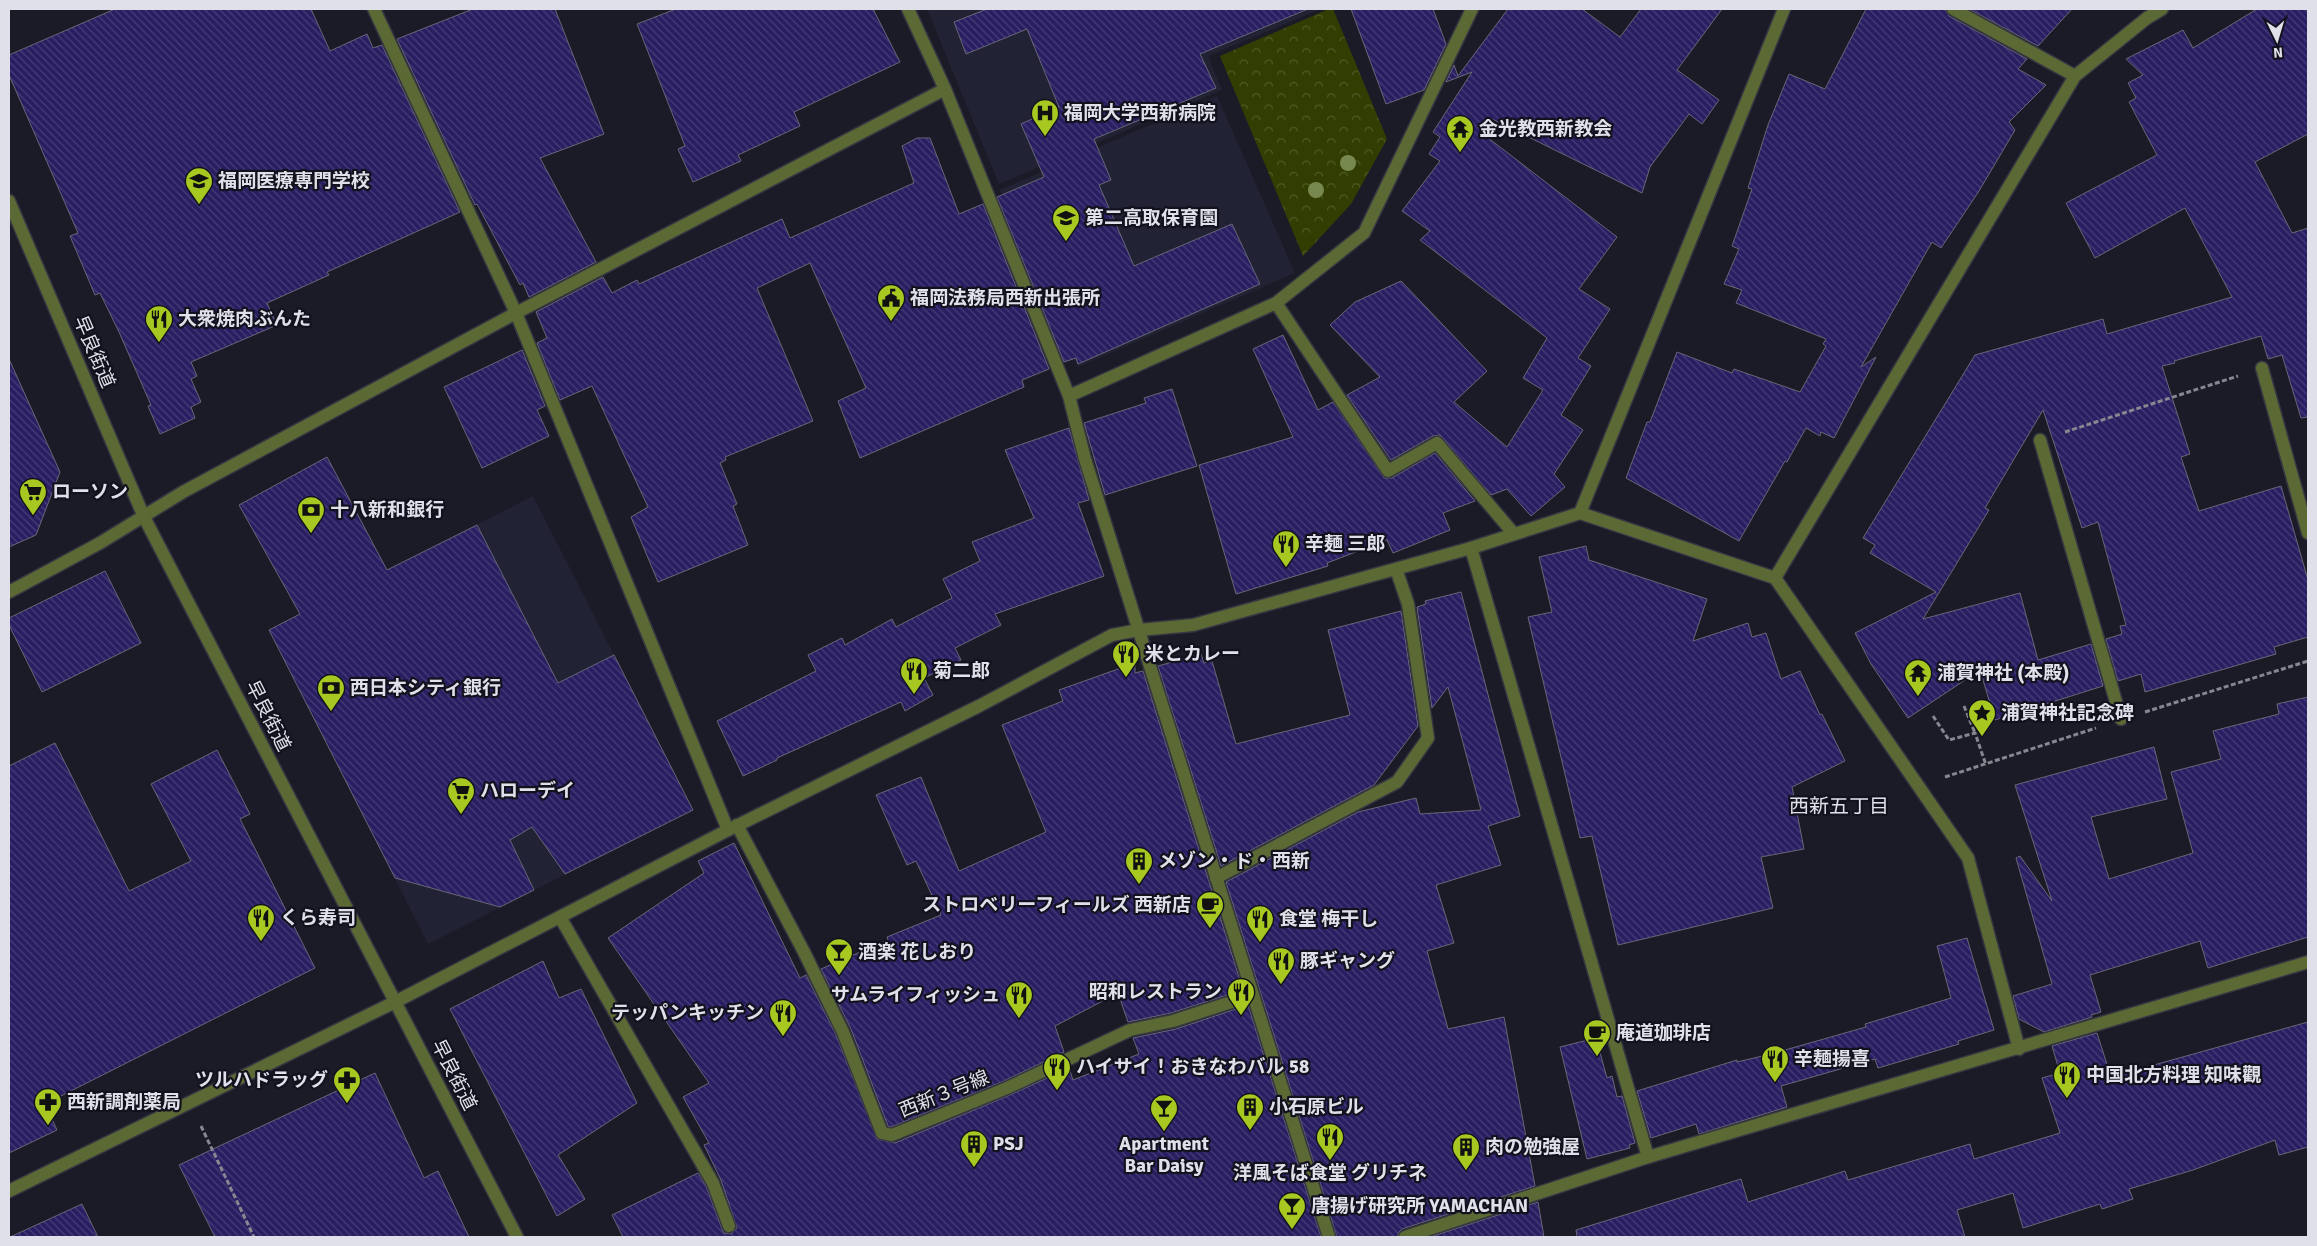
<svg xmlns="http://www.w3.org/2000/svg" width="2317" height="1246" viewBox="0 0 2317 1246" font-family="Signika,'Noto Sans JP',sans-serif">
<defs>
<pattern id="park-crowns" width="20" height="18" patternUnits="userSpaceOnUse" patternTransform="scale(1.25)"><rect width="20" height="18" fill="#323e01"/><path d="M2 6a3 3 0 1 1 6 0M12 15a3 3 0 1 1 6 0" fill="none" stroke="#4f5a26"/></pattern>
<pattern id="building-back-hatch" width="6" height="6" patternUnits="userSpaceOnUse" patternTransform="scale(1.25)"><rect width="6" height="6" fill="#291e62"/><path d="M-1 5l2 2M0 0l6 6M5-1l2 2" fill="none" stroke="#483e78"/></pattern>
</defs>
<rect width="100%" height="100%" fill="#1b1b27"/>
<path fill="#222235" d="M927,9H1321L1208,56L1222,90L999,184Z
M1217,96L1295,273L1078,367L1000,190Z
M533,496L693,810L428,944L269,630Z"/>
<path fill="url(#park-crowns)" d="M1329,9H1333L1387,139L1351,204L1303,256L1220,56Z"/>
<path fill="url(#building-back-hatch)" stroke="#676777" d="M115,9H311L330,51L367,34L373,48L382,45L460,212L327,272L329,275L267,303L277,325L191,362L197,376L191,379L201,402L191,407L195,418L160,434L148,406L151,405L119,332L100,293L95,295L70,236L78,233L9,75V55Z
M473,9H555L604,134L540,158L596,262L529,297L523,283L520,285L477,204L475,205L397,39Z
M676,9H873L900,62L794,112L800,126L738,155L741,161L693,182L678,149L685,146L637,24Z
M987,9H1308L1200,54L1216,88L1094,139L1111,180L1099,185L1134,266L1232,224L1260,284L1078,364L1076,358L1064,362L997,197L1044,177L1021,124L1059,107L1027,29L966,54L954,22Z
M1351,9H1433L1446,44L1424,90L1386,104Z
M1508,9H1582L1620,37L1641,9H1722L1677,70L1719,100L1702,124L1689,114L1650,167L1642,193L1492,119L1483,134L1617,237L1579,289L1610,309L1578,358L1591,366L1561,415L1583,430L1554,474L1565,487L1531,516L1507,489L1491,495L1440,435L1433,436L1391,460L1347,395L1380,377L1330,325L1355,302L1401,281L1487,371L1454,402L1507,447L1543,390L1523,378L1547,338L1420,240L1430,231L1402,211L1440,161L1429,154L1440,137L1433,132L1472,72L1446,82L1454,65L1458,76Z
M1866,9H1945L1949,16L2027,59L2018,69L2046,85L2009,122L2015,130L1979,191L1941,248L1932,242L1861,367L1876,357L1834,438L1821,432L1820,436L1806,428L1787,462L1785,461L1739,541L1626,478L1647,422H1650L1677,352L1732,373L1734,369L1800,392L1826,346L1823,344L1826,339L1736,303L1742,290L1724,284L1739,249L1732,246L1752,189L1748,188L1768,125L1789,74L1825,89Z
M1969,9H2072L2038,46Z
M2257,9H2308V134L2255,162L2292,233L2308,228V417L2301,418L2282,355L2268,359L2261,336L2174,361L2175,363L2162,366L2190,454L2181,457L2199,511L2281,486L2308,580V637L2274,647L2276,654L2145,692L2141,674L2118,681L2106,639L2122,634L2120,626L2126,625L2098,522L2082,528L2043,410L1985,508L1989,510L1923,619L2020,593L2038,660L2091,644L2103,686L1995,720L1980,670L1908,718L1871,664L1855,633L1936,592L1870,553L1875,545L1863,538L1975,355L2103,319L2107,334L2232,297L2185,208L2095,258L2066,203L2157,155L2129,102L2136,98L2128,83L2143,75L2126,59L2183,30L2193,48Z
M917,138H930L959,214L983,204L1049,369L1022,380L1024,387L860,458L838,401L866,388L810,263L757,288L813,421L725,457L726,460L720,463L737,504L733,506L748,545L658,582L631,517L648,507L592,386L560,400L537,343L547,338L536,312L603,277L612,293L637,280L639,284L782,219L790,238L914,183L902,146Z
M1283,335L1318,410L1333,402L1384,478H1392L1435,453L1475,501L1443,513L1450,530L1393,553L1387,540L1327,563L1328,566L1236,594L1199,465L1293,437L1253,349Z
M522,350L545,406L537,410L549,436L482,468L444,387Z
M9,359L60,472L36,535L9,547Z
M1172,389L1197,466L1105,495L1084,423L1146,403L1144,398Z
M1069,428L1089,500L1078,503L1104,576L995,614L1001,625L955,648L961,660L924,678L933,695L905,711L901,702L777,758V760L743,776L717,721L816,671L808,655L842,638L845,645L892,619L896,627L952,598L943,579L980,561L972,542L1034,518L1005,450Z
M327,457L387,570L477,525L558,683L614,655L693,810L565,874L532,827L510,840L534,890L500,907L395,878L269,630L300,614L239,505Z
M1586,546L1589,560L1707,599L1693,641L1748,623L1752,637L1766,633L1781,679L1800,671L1820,715L1822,714L1845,761L1792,787L1804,849L1761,857L1773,908L1618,945L1592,836L1580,838L1528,617L1552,612L1539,557Z
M105,571L141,643L42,692L9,625V618Z
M1461,592L1520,816L1488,826L1501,865L1436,885L1454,943L1427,951L1448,1029L1504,1017L1535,1186L1402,1229L1399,1232L1397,1237H1337L1226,882L1358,812L1416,798L1420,814L1481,810L1448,687L1432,708L1417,607L1426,604L1425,601Z
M1401,611L1418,726L1374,785L1221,866L1158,666L1201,654L1204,663L1212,661L1236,744L1350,715L1328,630Z
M1135,663V673L1143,671L1243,990L1171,1013L1128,1022L1118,993L1055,1026L1064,1052L1004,1081L891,1127L888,1126L851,1029L821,969L888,940L887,937L941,915L916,861L907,865L876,795L921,777L959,871L1046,832L1002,725L1063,701L1059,690Z
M2308,697V937L2208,968L2200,941L2090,975L2101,1012L2091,1015L2092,1017L2044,1032L2019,1019L2013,996L2052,984L2016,858L2020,856L2052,901L2015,785L2154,747L2167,799L2091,817L2109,879L2193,853L2171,772L2221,759L2213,731L2279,714L2277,704Z
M55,743L129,891L191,861L151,784L217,750L250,814L240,819L315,968L45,1104L57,1130L9,1153V766Z
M734,843L800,978L806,975L836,1035L877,1139L895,1143L1010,1095L1069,1068L1073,1080L1139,1054L1133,1038L1176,1029L1248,1005L1321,1237H623L612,1215L698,1173L706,1186L722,1229L724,1233L731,1234L737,1228L721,1180L704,1145L709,1143L683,1097L709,1083L608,938L704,873L698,861Z
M1967,938L1994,1030L1958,1041L1959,1044L1878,1068L1875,1059L1781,1086L1787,1107L1699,1134L1696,1124L1651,1138L1637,1091L1737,1060V1062L1771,1054L1866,1027L1865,1024L1951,998L1937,946Z
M543,961L559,998L581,989L637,1103L558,1155L585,1199L557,1216L450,1009Z
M2308,1022V1147L2279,1155L2275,1140L2193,1170L2129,1189L2133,1199L2102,1209L2100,1204L2023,1228L2013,1193L1957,1210L1965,1237H1577L1576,1230L1741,1179L1748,1202L1845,1171L1848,1180L1970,1144L1974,1159L2060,1133L2042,1078L2060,1073L2052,1046L2097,1033L2111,1077Z
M1596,1038L1607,1078L1612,1076L1617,1097L1622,1096L1635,1143L1629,1145L1630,1148L1587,1159L1560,1047Z
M375,1073L424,1178L438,1171L469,1237H215L179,1165Z
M1538,1202L1544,1237H1430Z
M82,1204L98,1237H10Z"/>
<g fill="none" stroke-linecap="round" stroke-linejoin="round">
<g stroke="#363742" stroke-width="15">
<path id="service" d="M737,825L804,952L843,1032L882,1133L892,1135L1007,1088L1130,1030L1173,1021L1253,995
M1216,878L1397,782L1428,738L1408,604L1396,569"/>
</g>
<g stroke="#363742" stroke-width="15">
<path id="minor" d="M374,9L516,313L728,830
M908,9L945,89L1069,396L1085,459L1329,1237
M1953,9L2075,76
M1276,303L1388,471L1437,443L1514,534
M2262,368L2308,533
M1069,396L1276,303L1364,233L1472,9
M2040,440L2121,719
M1580,513L1775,578L1968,858L2019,1049
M1471,548L1648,1157
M1775,578L2075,76L2147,18L2162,9
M9,592L100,543L183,492L516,313L945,89
M560,917L713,1183L729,1226"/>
</g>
<g stroke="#363742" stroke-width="15">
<path id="tertiary" d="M9,201L144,517L517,1237
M9,1191L395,1002L728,830L979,706L1112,635L1139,630L1193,625L1471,548L1580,513L1784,9
M1405,1237L1648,1157L2308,962"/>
</g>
<path stroke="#878791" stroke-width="3" stroke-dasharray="5 2.5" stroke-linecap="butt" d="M2065,432L2238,376
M1964,706L1975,733
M2145,712L2308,661
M1933,716L1949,740L1975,733L1986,765
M1945,777L2096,728
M201,1126L254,1237"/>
<use href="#service" stroke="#5b6934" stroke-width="12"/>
<use href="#minor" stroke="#5b6934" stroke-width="12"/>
<use href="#tertiary" stroke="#5b6934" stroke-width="12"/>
</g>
<g fill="#78894f">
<circle cx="1348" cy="163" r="8"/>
<circle cx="1316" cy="190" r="8"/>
</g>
<defs>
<g id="hospital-pin" transform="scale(1.4375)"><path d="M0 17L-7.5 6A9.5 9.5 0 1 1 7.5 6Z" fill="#a6c820" stroke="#12121e"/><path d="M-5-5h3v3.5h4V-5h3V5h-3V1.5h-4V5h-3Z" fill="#111"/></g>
<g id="temple-pin" transform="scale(1.4375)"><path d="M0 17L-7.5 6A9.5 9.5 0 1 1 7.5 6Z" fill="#a6c820" stroke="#12121e"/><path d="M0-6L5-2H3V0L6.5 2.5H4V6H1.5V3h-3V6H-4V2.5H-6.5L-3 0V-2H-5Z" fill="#111"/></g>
<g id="school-pin" transform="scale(1.4375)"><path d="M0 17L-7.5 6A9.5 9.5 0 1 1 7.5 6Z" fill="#a6c820" stroke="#12121e"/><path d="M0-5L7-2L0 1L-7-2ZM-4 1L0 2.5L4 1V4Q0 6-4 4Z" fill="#111"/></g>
<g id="civic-pin" transform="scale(1.4375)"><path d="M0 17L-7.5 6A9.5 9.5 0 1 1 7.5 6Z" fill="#a6c820" stroke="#12121e"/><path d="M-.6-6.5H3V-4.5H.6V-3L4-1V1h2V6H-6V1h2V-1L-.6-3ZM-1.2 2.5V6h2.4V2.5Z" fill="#111"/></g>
<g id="restaurant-pin" transform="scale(1.4375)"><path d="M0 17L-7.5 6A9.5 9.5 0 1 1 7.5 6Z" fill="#a6c820" stroke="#12121e"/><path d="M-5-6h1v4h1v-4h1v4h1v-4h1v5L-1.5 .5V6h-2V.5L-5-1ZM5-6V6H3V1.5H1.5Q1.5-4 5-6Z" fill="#111"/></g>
<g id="supermarket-pin" transform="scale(1.4375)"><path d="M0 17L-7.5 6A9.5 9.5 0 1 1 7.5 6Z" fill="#a6c820" stroke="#12121e"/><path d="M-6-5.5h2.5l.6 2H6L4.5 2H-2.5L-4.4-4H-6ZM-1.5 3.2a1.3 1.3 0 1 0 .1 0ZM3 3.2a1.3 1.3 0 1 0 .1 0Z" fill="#111"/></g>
<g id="bank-pin" transform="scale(1.4375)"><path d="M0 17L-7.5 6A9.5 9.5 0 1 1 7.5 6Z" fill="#a6c820" stroke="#12121e"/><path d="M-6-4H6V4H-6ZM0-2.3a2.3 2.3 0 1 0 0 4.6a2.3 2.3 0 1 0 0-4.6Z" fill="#111"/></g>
<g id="sight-pin" transform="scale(1.4375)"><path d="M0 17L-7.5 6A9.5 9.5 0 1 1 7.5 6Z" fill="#a6c820" stroke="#12121e"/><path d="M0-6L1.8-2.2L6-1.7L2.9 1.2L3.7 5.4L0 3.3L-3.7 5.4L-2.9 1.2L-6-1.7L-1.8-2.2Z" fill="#111"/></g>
<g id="building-pin" transform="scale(1.4375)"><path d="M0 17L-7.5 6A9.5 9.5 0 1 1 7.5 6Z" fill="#a6c820" stroke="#12121e"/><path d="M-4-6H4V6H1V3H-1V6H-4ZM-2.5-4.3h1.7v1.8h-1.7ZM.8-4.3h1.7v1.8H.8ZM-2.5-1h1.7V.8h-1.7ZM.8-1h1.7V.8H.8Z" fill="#111"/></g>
<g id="cafe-pin" transform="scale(1.4375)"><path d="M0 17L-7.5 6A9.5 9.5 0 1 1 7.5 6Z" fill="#a6c820" stroke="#12121e"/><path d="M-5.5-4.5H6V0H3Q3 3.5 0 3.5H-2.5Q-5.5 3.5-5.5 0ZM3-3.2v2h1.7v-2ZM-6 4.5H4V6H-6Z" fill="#111"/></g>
<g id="bar-pin" transform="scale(1.4375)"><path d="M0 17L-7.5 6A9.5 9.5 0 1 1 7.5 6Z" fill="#a6c820" stroke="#12121e"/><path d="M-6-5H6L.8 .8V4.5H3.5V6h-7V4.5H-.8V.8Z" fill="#111"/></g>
<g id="pharmacy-pin" transform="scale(1.4375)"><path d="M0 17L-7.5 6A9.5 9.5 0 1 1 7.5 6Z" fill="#a6c820" stroke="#12121e"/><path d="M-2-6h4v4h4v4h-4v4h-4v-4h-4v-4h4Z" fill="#111"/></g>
</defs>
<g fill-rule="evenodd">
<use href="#hospital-pin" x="1045" y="113"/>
<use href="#temple-pin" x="1460" y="129"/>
<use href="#school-pin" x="199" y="181"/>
<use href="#school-pin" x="1066" y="218"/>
<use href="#civic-pin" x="891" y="298"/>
<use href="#restaurant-pin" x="159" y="319"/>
<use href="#supermarket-pin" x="33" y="492"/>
<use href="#bank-pin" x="311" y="510"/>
<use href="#restaurant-pin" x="1286" y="544"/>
<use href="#restaurant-pin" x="1126" y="654"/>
<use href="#restaurant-pin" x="914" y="671"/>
<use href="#temple-pin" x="1918" y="673"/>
<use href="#bank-pin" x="331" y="688"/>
<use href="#sight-pin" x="1982" y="713"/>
<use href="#supermarket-pin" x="461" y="791"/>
<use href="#building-pin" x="1139" y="861"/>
<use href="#cafe-pin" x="1210" y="905"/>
<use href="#restaurant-pin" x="261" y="918"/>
<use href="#restaurant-pin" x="1260" y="919"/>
<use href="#bar-pin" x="839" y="952"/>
<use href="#restaurant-pin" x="1281" y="961"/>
<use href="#restaurant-pin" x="1241" y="992"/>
<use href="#restaurant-pin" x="1019" y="995"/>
<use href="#restaurant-pin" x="783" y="1013"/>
<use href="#cafe-pin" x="1597" y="1033"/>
<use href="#restaurant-pin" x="1775" y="1059"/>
<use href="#restaurant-pin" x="1057" y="1067"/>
<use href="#restaurant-pin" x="2067" y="1075"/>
<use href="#pharmacy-pin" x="347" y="1080"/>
<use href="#pharmacy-pin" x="48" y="1102"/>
<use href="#building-pin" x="1250" y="1107"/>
<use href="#bar-pin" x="1164" y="1108"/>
<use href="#restaurant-pin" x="1330" y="1137"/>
<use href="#building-pin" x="974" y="1144"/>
<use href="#building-pin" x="1466" y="1147"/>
<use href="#bar-pin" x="1292" y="1206"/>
</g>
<g text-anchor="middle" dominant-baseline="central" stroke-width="4.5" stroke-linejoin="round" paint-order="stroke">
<g font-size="19" font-weight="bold" fill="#dfe0e9" stroke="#12121e" text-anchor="start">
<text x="1064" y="113">福岡大学西新病院</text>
<text x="1479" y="129">金光教西新教会</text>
<text x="218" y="181">福岡医療専門学校</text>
<text x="1085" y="218">第二高取保育園</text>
<text x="910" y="298">福岡法務局西新出張所</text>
<text x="178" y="319">大衆焼肉ぶんた</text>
<text x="52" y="492">ローソン</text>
<text x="330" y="510">十八新和銀行</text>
<text x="1305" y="544">辛麺 三郎</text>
<text x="1145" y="654">米とカレー</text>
<text x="933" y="671">菊二郎</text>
<text x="1937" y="673">浦賀神社 (本殿)</text>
<text x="350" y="688">西日本シティ銀行</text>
<text x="2001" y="713">浦賀神社記念碑</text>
<text x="480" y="791">ハローデイ</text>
<text x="1158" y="861">メゾン・ド・西新</text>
<text x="1191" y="905" text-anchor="end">ストロベリーフィールズ 西新店</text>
<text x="280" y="918">くら寿司</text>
<text x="1279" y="919">食堂 梅干し</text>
<text x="858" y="952">酒楽 花しおり</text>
<text x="1300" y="961">豚ギャング</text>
<text x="1222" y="992" text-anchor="end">昭和レストラン</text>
<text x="1000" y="995" text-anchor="end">サムライフィッシュ</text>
<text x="764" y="1013" text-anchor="end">テッパンキッチン</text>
<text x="1616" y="1033">庵道珈琲店</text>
<text x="1794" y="1059">辛麺揚喜</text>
<text x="1076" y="1067">ハイサイ！おきなわバル 58</text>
<text x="2086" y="1075">中国北方料理 知味觀</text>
<text x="328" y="1080" text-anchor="end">ツルハドラッグ</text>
<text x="67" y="1102">西新調剤薬局</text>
<text x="1269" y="1107">小石原ビル</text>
<text x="993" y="1144">PSJ</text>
<text x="1164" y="1144" text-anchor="middle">Apartment<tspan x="1164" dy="22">Bar Daisy</tspan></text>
<text x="1485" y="1147">肉の勉強屋</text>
<text x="1330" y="1173" text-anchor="middle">洋風そば食堂 グリチネ</text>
<text x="1311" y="1206">唐揚げ研究所 YAMACHAN</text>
</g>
<g font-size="19" fill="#dfe0e9" stroke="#12121e">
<text transform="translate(94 352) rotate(67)">早良街道</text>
<text transform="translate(268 716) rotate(63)">早良街道</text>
<text transform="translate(454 1075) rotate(63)">早良街道</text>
<text transform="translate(944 1094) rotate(-22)">西新３号線</text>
</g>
<g font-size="20" fill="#dfe0e9" stroke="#12121e">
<text x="1839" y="806">西新五丁目</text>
</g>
</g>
<rect width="2317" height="1246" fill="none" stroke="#dfe0e9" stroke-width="20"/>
<g transform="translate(2277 40) rotate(175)" stroke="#12121e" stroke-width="4" paint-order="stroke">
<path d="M0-4L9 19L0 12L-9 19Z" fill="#dfe0e9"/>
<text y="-8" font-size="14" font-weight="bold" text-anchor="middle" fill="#dfe0e9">N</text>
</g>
</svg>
